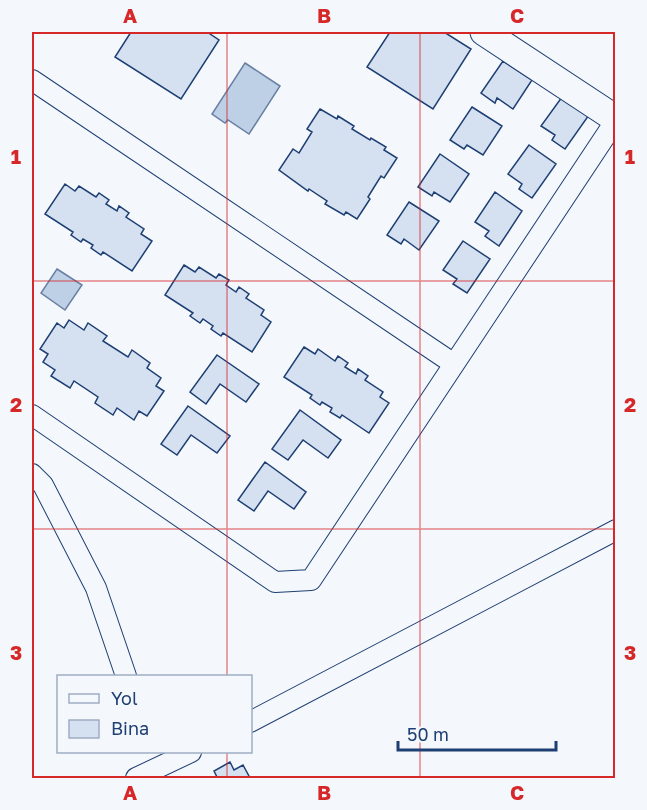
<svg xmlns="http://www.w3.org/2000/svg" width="647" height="810" viewBox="0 0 647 810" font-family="'Golos Text',sans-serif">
<rect width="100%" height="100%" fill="#f4f7fb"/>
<path fill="#bed0e5" stroke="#687fa3" stroke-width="1.5" d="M245,63L280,86L249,134L228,120L225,123L212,114Z
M57,269L82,285L65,310L41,293Z"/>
<path fill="#d5e0f0" stroke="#1d3f73" stroke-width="1.5" d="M131,32H207L219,40L181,99L115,57Z
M390,32H444L471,49L433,109L367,67Z
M503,61L532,80L513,109L497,98L495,103L481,93Z
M562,97L589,115L565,149L552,140L555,135L541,126Z
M472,107L502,126L483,155L467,145L464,149L450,140Z
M320,109L337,119L338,116L354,126L352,129L370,140L371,138L386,147L384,150L397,158L384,178L381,176L368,197L370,199L357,219L346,212L344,215L325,204L327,201L309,189L308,191L279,170L293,149L299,153L312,132L307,129Z
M529,145L556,164L532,198L519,189L522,184L508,174Z
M440,154L469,174L450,202L434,192L432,196L418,187Z
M65,184L75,191L79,186L96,197L99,193L109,200L106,204L117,211L119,206L129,213L126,217L144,229L141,234L152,241L132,271L103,252L101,255L91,248L93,245L83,239L81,242L71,235L73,232L45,214Z
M495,192L522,211L499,246L485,236L489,231L475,222Z
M409,202L439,221L419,250L404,239L401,244L387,235Z
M463,241L490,259L467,293L453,284L457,279L443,270Z
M184,265L195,272L199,267L216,278L219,274L229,280L226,285L236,292L239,287L249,294L246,298L264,310L261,315L271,322L252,352L223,333L221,336L211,329L213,326L203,319L200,323L190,316L193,313L165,295Z
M69,320L84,330L88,323L107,336L103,341L128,357L132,350L150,363L147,368L161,378L156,386L164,391L147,416L139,411L134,420L117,408L113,415L95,403L98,397L74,381L70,388L51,376L55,370L43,362L48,354L40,349L57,323L64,328Z
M304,347L315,354L318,349L335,361L338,356L348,363L345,367L356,374L358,369L368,376L365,380L383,392L380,397L389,403L369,433L342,415L340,418L330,412L332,408L322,402L320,405L310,398L312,395L284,377Z
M217,355L259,384L246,402L220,384L206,404L190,392Z
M188,406L230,436L217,453L191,435L177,455L161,444Z
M300,410L341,440L328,458L303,440L288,460L272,449Z
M265,462L306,492L294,509L268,491L254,511L238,500Z
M230,762L234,770L243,765L250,778H216L217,777L214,771Z"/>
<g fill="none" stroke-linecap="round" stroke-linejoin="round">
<g stroke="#1d3f73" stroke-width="22">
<path id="street" d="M32,80L454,364
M32,415L275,582L311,580L616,120
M32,474L43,485L96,588L126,676
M250,722L616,530
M136,778L191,752"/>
</g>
<g stroke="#1d3f73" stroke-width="29">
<path id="secondary" d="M484,32L616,119"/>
</g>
<use href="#street" stroke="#f4f7fb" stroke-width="20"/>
<use href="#secondary" stroke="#f4f7fb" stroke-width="27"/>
</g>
<path fill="none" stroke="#d62828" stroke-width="1.5" stroke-opacity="0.55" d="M227,32V676M420,32V778M32,281H616M32,529H616M227,752V778"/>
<rect width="647" height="810" fill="none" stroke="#f4f7fb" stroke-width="66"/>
<rect x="57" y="675" width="195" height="78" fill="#f4f7fb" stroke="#9eadc5" stroke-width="1.5"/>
<rect x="69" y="694" width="30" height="9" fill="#f4f7fb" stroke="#9eadc5" stroke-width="1.5"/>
<text x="111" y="705" font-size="18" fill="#1d3f73">Yol</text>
<rect x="69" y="720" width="30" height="18" fill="#d5e0f0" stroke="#9eadc5" stroke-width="1.5"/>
<text x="111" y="735" font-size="18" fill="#1d3f73">Bina</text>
<path d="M398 741v9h158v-9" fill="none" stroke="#1d3f73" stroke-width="3"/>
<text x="407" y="741" font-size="18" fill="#1d3f73" stroke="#f4f7fb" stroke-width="4.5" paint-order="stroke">50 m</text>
<rect x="33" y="33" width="581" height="744" fill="none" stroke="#d62828" stroke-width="2"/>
<g font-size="20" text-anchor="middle" font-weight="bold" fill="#d62828">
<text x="130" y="23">A</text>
<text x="324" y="23">B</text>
<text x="517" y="23">C</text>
<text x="16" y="164">1</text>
<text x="630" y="164">1</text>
<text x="16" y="412">2</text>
<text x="630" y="412">2</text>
<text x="16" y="660">3</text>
<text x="630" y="660">3</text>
<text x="130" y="800">A</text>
<text x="324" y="800">B</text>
<text x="517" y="800">C</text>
</g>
</svg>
